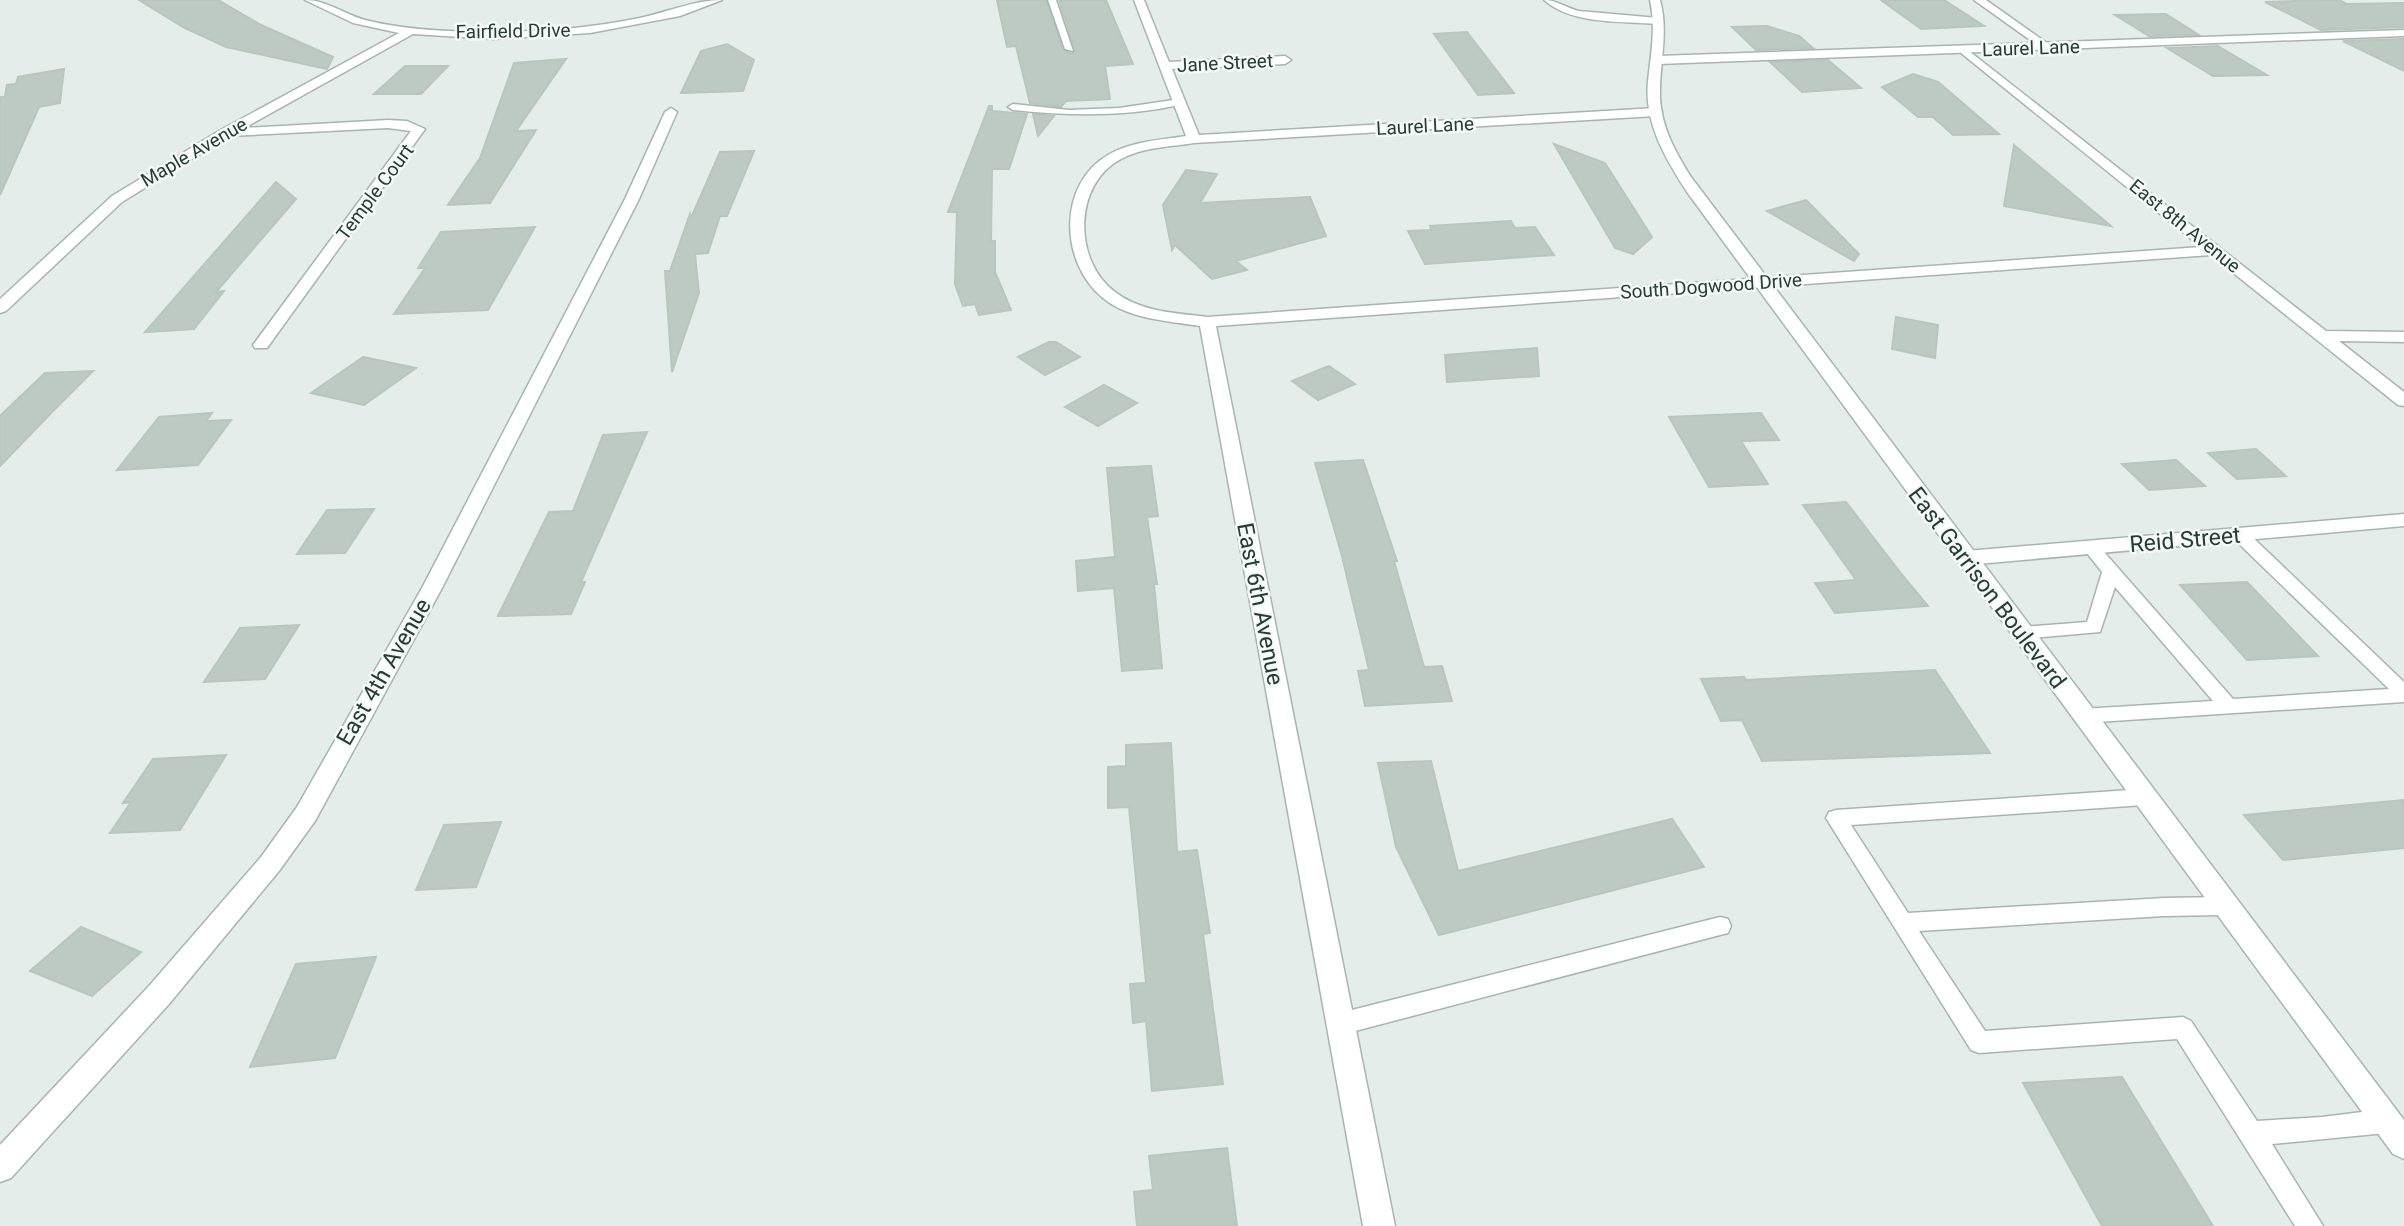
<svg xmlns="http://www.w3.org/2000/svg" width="2404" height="1226" viewBox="0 0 2404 1226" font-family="Roboto,sans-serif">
<rect width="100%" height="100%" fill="#e4ede9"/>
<path fill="#bdcac4" stroke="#b7c6bf" stroke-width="2" d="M139,0H218L261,25L333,57L327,69L226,47L183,27Z
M997,0H1046L1063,50L1072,54L1075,50L1059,0H1106L1133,64L1105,66L1110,99L1066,101L1061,107L1030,103L1016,46L1007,47Z
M1881,0H1944L1984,26L1921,29Z
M2325,0H2339L2347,4L2404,3V27L2321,30L2265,2Z
M2166,14L2199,35L2149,36L2115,15Z
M1767,26L1799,36L1813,48L1756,50L1732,27Z
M1467,32L1514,93L1478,95L1434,34Z
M2404,39V71L2343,41Z
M727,44L754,60L743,91L681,93L701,51Z
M2218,46L2228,52L2267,75L2213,76L2167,48Z
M566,59L516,131L536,130L490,203L448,205L480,158L514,63Z
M1828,60L1861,88L1802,92L1770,62Z
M405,66H448L421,94H374Z
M64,69L60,103L39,107L0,195V97H5L7,85L16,84L18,77Z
M1913,74L1938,82L1999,134L1953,135L1933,117H1918L1882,87Z
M989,106H992V111L1027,114L1009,169H992L991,241H995V272L1011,310L979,315L975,304L963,306L955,284L957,212H948Z
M1033,114L1054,116L1038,136Z
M1554,144L1605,163L1652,237L1633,254L1615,248Z
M2014,145L2111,226L2004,206Z
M754,151L727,216H720L708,253L695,254L699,293L672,372L665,271H670L690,214L691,218L720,152Z
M1186,170L1217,174L1200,203L1310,197L1326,236L1236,261L1247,270L1212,279L1175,245L1172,250L1163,205Z
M276,182L296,199L216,292L224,291L194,329L145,332Z
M1806,200L1859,254L1854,261L1767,211Z
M1511,221L1515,228L1535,227L1554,255L1425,264L1408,231L1431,230L1430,226Z
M535,227L488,310L394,314L425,268H418L441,232Z
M1896,317L1938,325L1935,358L1892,349Z
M1049,342H1056L1080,357L1045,375L1018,357Z
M1537,348L1539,376L1447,382L1445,355Z
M363,357L416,368L364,405L311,393Z
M1329,366L1355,384L1318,400L1292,381Z
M93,371L54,410L0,466V416L45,373Z
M1104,385L1137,403L1098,426L1065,407Z
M212,413L206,421L231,420L198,465L117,470L159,417Z
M1761,413L1779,440L1741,441L1768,484L1709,487L1669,417Z
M647,432L581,582H585L571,614L498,616L549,512L573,511L603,435Z
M2256,449L2286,476L2237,479L2208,453Z
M1363,460L1397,561H1394L1424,667L1442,666L1452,701L1365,706L1358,671L1369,670L1342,556L1315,463Z
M2176,460L2205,486L2149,490L2122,464Z
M1151,466L1158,516L1147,517L1157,584H1154L1162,668L1122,671L1114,588L1078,591L1076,561L1115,557L1107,468Z
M1846,502L1903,576L1928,606L1835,613L1815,583L1856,580L1803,505Z
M374,509L345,553L297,554L327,510Z
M2247,582L2318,656L2247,660L2180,585Z
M299,625L265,679L204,682L240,628Z
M1935,670L1990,753L1762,761L1742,720L1721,721L1701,679L1744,677L1746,680Z
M1171,743L1177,852L1197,850L1210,933L1203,934L1223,1084L1152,1091L1146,1021L1133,1023L1130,984L1146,983L1129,807L1108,808V767L1126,766V745Z
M226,755L180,830L110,833L131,802L123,803L153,759Z
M1431,761L1458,871L1672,819L1704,867L1439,935L1396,847L1378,763Z
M2404,800V848L2283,860L2244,815Z
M501,822L476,887L416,890L444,825Z
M81,927L141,952L92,996L30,971Z
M376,957L335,1058L250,1067L296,964Z
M2122,1077L2213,1226H2102L2023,1083Z
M1227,1148L1237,1226H1137L1134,1192L1153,1190L1149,1156Z"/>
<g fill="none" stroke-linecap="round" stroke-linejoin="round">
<g stroke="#a7b5b0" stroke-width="3">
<path id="service" d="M1048,0H1056L1073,51L1065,49Z
M1544,0C1557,0 1566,8 1579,11L1658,18L1663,21L1658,24C1622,21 1572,25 1544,0Z
M1180,99L1185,102L1184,104C1126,117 1071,116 1013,110L1008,107L1013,104L1069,110L1119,108Z
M2241,531L2247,532L2404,682V702L2082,723L2075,721L2073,716L2075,711L2082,709L2213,701L2115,587L2100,632L2022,639L2016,637L2013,633L2016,629L2022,627L2087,622L2102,572L2083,548L2091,543L2097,544L2233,699L2389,689L2235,540L2233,536L2235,532Z
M2144,789L2151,791L2154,797L2151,803L2144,805L1851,825L1908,913L2164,898L2225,897L2233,900L2236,906L2233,912L2225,915L2164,916L1919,931L1985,1031L2183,1017L2191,1021L2257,1121L2322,1117L2386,1109L2395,1113L2398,1121L2395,1129L2386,1133L2272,1144L2323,1226H2295L2177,1039L1979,1053L1971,1050L1826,818L1829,812L1836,810Z
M1720,917L1728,919L1731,926L1728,933L1720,935L1340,1035L1332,1031L1328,1024L1332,1017L1340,1013Z"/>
</g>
<g stroke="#a7b5b0" stroke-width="3">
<path id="minor" d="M305,0C326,0 344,14 365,20C405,30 449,32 491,32C540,32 591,28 640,18C667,12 695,0 722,0L680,16L590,33L493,39L413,34L244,128L388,120L407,121L425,129L267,348H255L253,345L411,131L388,128L229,136L122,202L6,311L0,313V299L112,196L219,131L399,33L353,23Z
M1134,0H1144L1169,62L1285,56L1291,60L1285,64L1172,69L1199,135L1656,108L1662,112L1656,116L1194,143C1170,147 1143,147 1121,159C1073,184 1073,261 1115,292C1141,312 1176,313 1207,317L2201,247L1961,53V49L1965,48L2326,331L2404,332V342L2339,341L2404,392V406L2398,405L2211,255L1216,326L1395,1226H1363L1200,326C1168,321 1128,319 1103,298C1059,262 1058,184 1108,155C1132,141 1161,140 1186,136Z
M1974,0H1986L2054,48L2044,50Z
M671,108L677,112L639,199L442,588L315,821L279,871L169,1004L11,1178L0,1182V1145L149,986L261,857L297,807L422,588L625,199L665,112Z
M2404,514V526L1966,565L1959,563L1956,558L1959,553L1966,551Z"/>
</g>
<g stroke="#a7b5b0" stroke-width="3">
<path id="tertiary" d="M2404,30V36L1658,64L1652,60L1658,56Z"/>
</g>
<g stroke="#a4b7b0" stroke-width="3">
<path id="secondary" d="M1650,0H1660C1669,33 1659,64 1660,97C1661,127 1676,153 1691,177L2404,1120V1159L2393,1154L1687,192C1665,158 1644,123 1648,81C1651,53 1656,28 1650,0Z"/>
</g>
<use href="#service" fill="#fff" fill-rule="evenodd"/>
<use href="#minor" fill="#fff" fill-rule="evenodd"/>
<use href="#tertiary" fill="#fff" fill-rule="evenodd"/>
<use href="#secondary" fill="#fff" fill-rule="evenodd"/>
</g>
<g text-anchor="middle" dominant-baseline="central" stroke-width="5" stroke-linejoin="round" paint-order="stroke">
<g font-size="19" fill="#253d36" stroke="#f5f9f7">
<text transform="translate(513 31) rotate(-1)">Fairfield Drive</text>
<text transform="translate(2031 48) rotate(-2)">Laurel Lane</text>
<text transform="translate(1225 63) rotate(-3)">Jane Street</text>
<text transform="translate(1425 126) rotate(-3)">Laurel Lane</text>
<text transform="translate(194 152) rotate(-30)">Maple Avenue</text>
<text transform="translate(375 192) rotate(-53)">Temple Court</text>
<text transform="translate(2185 226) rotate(39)">East 8th Avenue</text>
<text transform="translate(1711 286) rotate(-4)">South Dogwood Drive</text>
</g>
<g font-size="23" fill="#253d36" stroke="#f5f9f7">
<text transform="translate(2185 540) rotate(-5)">Reid Street</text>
<text transform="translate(1987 588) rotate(53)">East Garrison Boulevard</text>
<text transform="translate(1260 604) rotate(79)">East 6th Avenue</text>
<text transform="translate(384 672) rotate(-60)">East 4th Avenue</text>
</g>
</g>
</svg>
